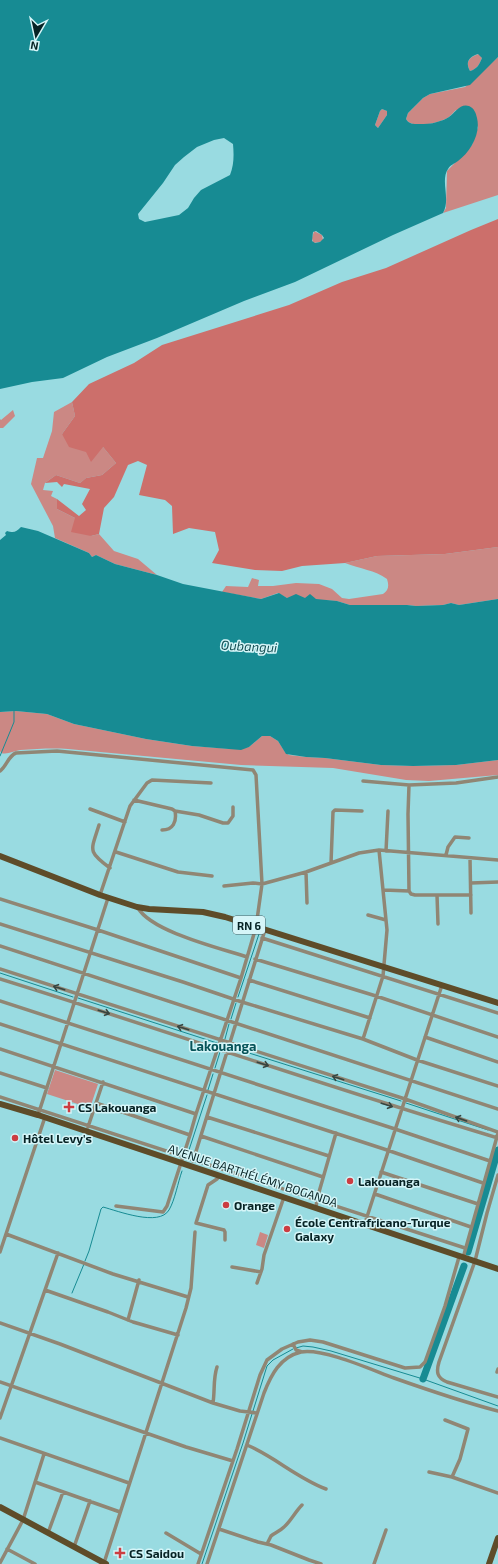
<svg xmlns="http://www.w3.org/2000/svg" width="498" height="1564" viewBox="0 0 498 1564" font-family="'Exo 2',sans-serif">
<rect width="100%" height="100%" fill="#99dbe1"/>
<path fill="#cb8884" d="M479,54L482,58C479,65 477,69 470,71C465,62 469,57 479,54Z
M498,57V195L443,213L446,208L447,171L472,145L478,127L456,110C453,113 451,115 449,117C440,123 412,130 406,119L408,113L423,98L430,94L465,87Z
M382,109L387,111V115L378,128L375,125L380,111Z
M314,231L322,235L323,240L320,242L313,243L312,238Z
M72,402L75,416L62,434L103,447L116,463L102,475L86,478L80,483L56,475L45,483L43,490L53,491L51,496L57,499V509L75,518L91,536L99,534L114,551L138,559L157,575L115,564L96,555L92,557L89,553L55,538L53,526L31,484L37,458H43L52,431L54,412Z
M13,410L15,416L3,428H0V419L1,420Z
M498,547V599L459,605L451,603L443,605L416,606L407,605H350L337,601L287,598L278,593L261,599L222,592L226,586L248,587L252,578L259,580L258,586H273L296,583L319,584L332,589L342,598L349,599L383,594C389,590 389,585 387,579C375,570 360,569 345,563L377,556L445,554Z
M16,711L47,714L74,724L146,739L192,746L232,749L249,747L262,736L266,735L270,736L278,741L285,752L289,755L306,757L325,758L381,765L413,766L456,765L498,760V775L429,781L406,780L333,768L241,765L68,749C52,748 36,749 20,750C13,751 8,755 1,753L0,751V712Z
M55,1070L98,1084L90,1108L47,1094Z
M260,1232L268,1235L264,1248L256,1245Z"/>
<path fill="#cc6f6b" d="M498,219V547L445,554L377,556L345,563L302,566L282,571L255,570L212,563L219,550L215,532L189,528L173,534L172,506L165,500L139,495L147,465L138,461L128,465L114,497L104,508L99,534L91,536L71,532L75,518L57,509V499L79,516L86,510L82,504L90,489L64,484L62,487L57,482L45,483L56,475L80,483L86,478L102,475L116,463L103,447L91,462L86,452L69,447L62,434L75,416L72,402L89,384L134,363L162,345L289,305L342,282L386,268L471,230Z"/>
<path fill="#178b93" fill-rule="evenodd" d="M0,0H498V57L470,85L430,94L423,98L408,113L406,119C409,124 413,124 419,124C425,124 431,124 437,122C441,121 446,119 449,117C455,113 460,103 469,106C474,108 476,113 477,118C481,134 470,152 458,161C454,164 450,165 448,169C440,181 451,199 443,213L393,235L295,282L244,301L157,338L107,357L63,378L32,382L0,389ZM478,54L482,58C479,65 477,69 470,71C465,62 469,57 478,54ZM382,109L387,111V115L378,128L375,125L380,111ZM224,138L233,144C234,155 234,165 230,175L201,190L194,198L188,208L179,215L145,222L139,219L138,214L163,183L175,165L184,157L197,147L214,140ZM316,231L322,235L324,238L320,242L315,243L312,241L313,232Z
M21,527L38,531L89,553L92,557L96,555L115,564L157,575L183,584L261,599L279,593L287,598L296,594L305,598L310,594L316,599L337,601L350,605H407L416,606L443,605L451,603L459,605L498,599V760L456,765L413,766L381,765L325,758L306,757L286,754L278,741L270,736H262L249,747L241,750L192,746L146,739L74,724L47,714L16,711L0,712V540L6,535L5,533L7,531C14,533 16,532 21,527Z"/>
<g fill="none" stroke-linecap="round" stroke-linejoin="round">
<path stroke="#178b93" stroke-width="1" d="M0,756L14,722V711
M0,973L73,997
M238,997L260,931
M78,998L217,1043
M231,1019L236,1003
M225,1039L229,1024
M221,1044L226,1045
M230,1047L401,1101
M222,1048L223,1043
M215,1068L220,1052
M208,1090L213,1074
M406,1103L488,1130
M187,1156L207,1095
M85,1261L89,1251L101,1209L103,1207C118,1211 159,1227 169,1210C175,1200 178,1182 182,1171
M72,1293L84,1264
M296,1348L303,1346L313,1347L331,1351L423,1379L498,1406
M253,1411L267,1366L273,1360L293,1349
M202,1564L243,1443L252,1414"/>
<path stroke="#178b93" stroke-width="7" d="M468,1252L498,1150
M423,1379L464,1266"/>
<path stroke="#908674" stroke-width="3.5" d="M0,771C7,766 8,756 16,753L57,751L253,770L256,775L262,884L256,927L241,978L196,1114L190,1135L167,1206L163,1212L116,1206
M363,781L409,785L456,783L498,777
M134,800L172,809L175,811C177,822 173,830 162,830
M90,809L125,822
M175,811L199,815L223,823H228L233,816V807
M99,825C91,851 87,851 110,868
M386,851L388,811
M116,852L178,872L212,876
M446,855L448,847L455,837L469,838
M470,858L471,913
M331,863L333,812L335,810L362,811
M306,872L307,903
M471,883L498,882
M224,886L253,883L262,884L306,872L359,853L379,850L498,860
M384,890L409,891L408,814L409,785
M409,891L411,894L415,895H471
M100,895L130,806L147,783L152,780L211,783
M437,895L438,924
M0,899L98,930L241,978
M138,908C152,932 220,948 247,957
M368,915L386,920
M0,924L183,982L242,1002L363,1039L417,1060L498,1086
M262,938L498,1013
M0,946L498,1109
M255,959L376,996L498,1037
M0,969L405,1099L498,1132
M0,979C167,1031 331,1088 498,1138
M249,980L370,1018
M0,1001L395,1129L490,1161
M0,1024L387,1150L483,1183
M425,1037L498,1062
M363,1039L383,976L387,930L379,850
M0,1049L196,1114
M0,1073L47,1088
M0,1097C155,1148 310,1198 465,1248
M96,1103L190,1135
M39,1112L108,898
M207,1117L329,1156
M88,1127L103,1082
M201,1136L323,1177
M193,1161L265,930
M381,1172L478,1204
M498,1175L487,1213L475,1261L439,1362C436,1372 437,1378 447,1382L498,1397
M219,1176L217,1179L208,1185L196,1223L224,1230L225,1232V1240
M375,1194L471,1227
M316,1208L317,1199L336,1133
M365,1223L442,985
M6,1234L113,1274L188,1297
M0,1252L45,1117
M463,1258L498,1133
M232,1267L261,1272
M257,1283L262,1269L264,1255L284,1197
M45,1290L108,1312L133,1322L178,1335
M128,1320L139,1280
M0,1323L60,1344L213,1403L240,1411L257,1413
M293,1344L296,1350L302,1352
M497,1372L498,1369
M0,1382L186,1447L233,1461
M213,1403C215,1390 213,1379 217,1367
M0,1418L58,1253
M445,1420L468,1429L460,1459L452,1477
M0,1438L129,1483
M247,1445C275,1457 297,1478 326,1489
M429,1472L452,1477L498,1493
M35,1482L120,1512
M219,1529L258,1542L271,1545L309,1560L321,1564
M48,1533L63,1492
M166,1533L201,1554
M267,1544L271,1536C275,1533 280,1531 284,1527C291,1521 295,1512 302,1505
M74,1547L90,1501
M7,1549L35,1564
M0,1563L23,1520L44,1454
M104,1563L186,1308L191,1288L195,1232
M198,1564L237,1449L260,1375L267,1360L282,1349L298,1342L310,1340L323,1342L405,1368L420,1367L425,1362L445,1306L459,1257
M207,1564L264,1393C271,1375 280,1357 301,1352C324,1348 372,1370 394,1378C428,1390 463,1402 498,1411
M374,1564L386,1530"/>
<path stroke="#5e4c29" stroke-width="6" d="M0,856L100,895L137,907L149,909L203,912L225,917L498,1003
M0,1104L38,1115L498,1269
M0,1507L106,1564
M489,1564L498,1538"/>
</g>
<defs><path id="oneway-shaft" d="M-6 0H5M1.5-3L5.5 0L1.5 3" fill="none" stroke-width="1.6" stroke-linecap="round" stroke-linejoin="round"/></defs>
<g stroke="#364540">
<use href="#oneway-shaft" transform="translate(59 988) rotate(-162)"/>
<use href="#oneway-shaft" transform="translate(104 1012) rotate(18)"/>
<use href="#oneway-shaft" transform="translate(183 1028) rotate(-162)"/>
<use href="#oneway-shaft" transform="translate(263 1064) rotate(18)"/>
<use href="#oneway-shaft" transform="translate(338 1078) rotate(-162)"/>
<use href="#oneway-shaft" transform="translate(387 1105) rotate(18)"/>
<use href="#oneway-shaft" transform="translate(461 1119) rotate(-161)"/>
</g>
<g fill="#cc3d42" stroke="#d5f5f8" stroke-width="1.5">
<path d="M67 1101h4v4h4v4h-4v4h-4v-4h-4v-4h4z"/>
<circle cx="15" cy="1138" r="4"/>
<circle cx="350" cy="1181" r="4"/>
<circle cx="226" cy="1205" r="4"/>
<circle cx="287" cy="1229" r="4"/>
<path d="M118 1547h4v4h4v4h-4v4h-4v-4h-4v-4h4z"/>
</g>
<g text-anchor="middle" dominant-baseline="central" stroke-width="3" stroke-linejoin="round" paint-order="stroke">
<rect fill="#d5f5f8" stroke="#446164" stroke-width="1" x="233" y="916" width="32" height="18" rx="3"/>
<g font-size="11" font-weight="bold" fill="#062224">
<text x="249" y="925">RN 6</text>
</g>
<g font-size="12" font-weight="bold" fill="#062224" stroke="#d5f5f8" text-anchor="start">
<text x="78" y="1107">CS Lakouanga</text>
<text x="23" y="1138">Hôtel Levy's</text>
<text x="358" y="1181">Lakouanga</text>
<text x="234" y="1205">Orange</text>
<text x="295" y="1222">École Centrafricano-Turque<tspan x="295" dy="14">Galaxy</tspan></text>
<text x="129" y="1553">CS Saidou</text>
</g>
<g font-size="12" fill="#062224" stroke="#d5f5f8">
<text transform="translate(253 1175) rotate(18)">AVENUE BARTHÉLÉMY BOGANDA</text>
</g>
<g font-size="13" font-style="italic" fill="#144f54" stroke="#d5f5f8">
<text transform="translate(249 646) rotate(3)">Oubangui</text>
</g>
<g font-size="13" font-weight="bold" fill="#065358" stroke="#d5f5f8">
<text x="223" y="1046">Lakouanga</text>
</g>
</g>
<g transform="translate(36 36) rotate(189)" stroke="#d5f5f8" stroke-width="3" paint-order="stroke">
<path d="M0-3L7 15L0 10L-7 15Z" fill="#062224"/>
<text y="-6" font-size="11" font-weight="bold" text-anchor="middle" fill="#062224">N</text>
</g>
</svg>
